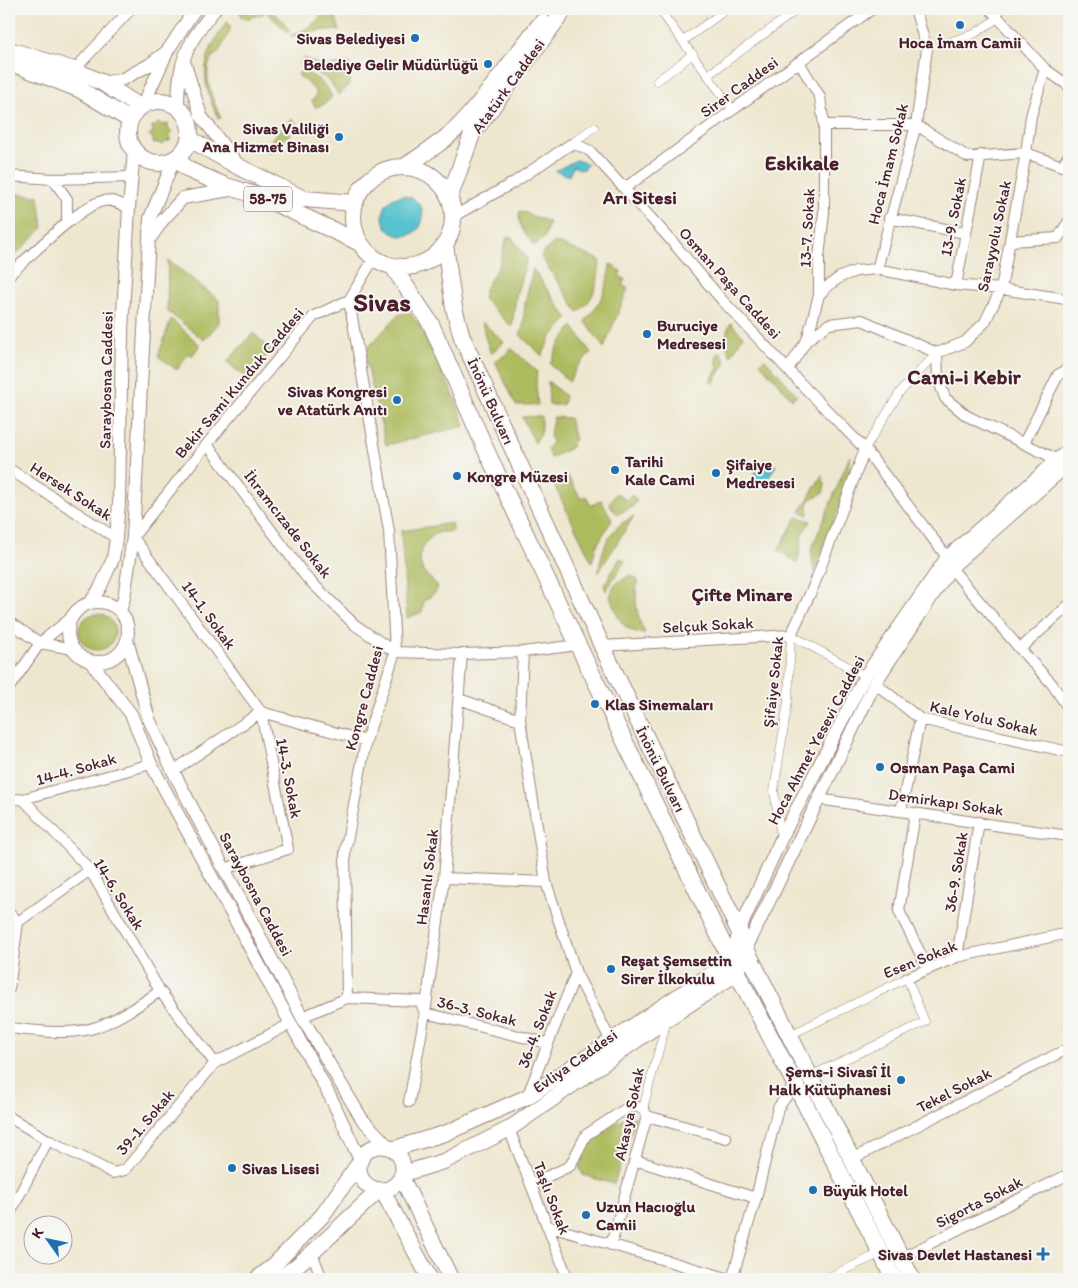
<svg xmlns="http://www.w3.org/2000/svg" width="1078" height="1288" viewBox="0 0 1078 1288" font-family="Itim,sans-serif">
<rect width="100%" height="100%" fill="#f6f6f2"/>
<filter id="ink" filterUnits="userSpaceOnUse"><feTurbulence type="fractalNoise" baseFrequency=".02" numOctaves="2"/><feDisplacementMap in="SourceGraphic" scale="10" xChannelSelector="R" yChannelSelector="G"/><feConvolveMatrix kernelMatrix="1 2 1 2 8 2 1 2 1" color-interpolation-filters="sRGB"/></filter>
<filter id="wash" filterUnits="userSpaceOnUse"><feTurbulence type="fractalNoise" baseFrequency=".0096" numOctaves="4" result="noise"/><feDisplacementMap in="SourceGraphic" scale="20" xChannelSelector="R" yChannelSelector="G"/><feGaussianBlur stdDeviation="1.12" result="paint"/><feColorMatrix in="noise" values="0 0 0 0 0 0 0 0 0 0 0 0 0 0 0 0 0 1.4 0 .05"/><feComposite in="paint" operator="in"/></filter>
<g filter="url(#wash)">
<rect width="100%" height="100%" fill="#eee7cf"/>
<path fill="#adbb5e" stroke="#7c6d44" d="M239,9H265L263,14L246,19L242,17Z
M327,9H333L340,31C323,27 307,35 290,36C306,30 317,23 327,9Z
M268,11C277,14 286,23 290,32H288L267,13Z
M227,22L231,26C230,32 222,47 219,51C217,55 212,56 211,60C202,76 214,103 221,118L220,119L218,118C199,78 201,57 227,22Z
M305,58C323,69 330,65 350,63C352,77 351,88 338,95C332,79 317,71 301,67L300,62Z
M301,70C315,76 325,83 332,96C329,102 322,106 315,107L312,101L316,96L315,90L298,75Z
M292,119L298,126L272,151H267C270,136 281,129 292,119Z
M159,122L162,125L168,124V128L172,132L170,136V141L165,142L163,145L158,143H153V138L149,135L153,132L152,126H156Z
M9,193L39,196L43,228L9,261Z
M520,211L549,222L544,238L534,246C527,235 516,225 520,211Z
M511,236L527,259L516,295L512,327L483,299L485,289L499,265L507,237Z
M555,242L600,260C599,279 595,300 578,312L541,257L544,251Z
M168,260L219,300V323L204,340L167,311Z
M610,264L615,266L614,268L621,271L619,276L625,279L622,286L628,288L604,348L585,321C601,304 608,287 610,264Z
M533,269L568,319L551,337L542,356L520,335L523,327L525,303Z
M410,312L420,327L454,396L465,426L386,445L364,352L398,315Z
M171,319L200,345L192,356L189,353L177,370L158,356Z
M482,322L504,342L491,354L485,337Z
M731,323L743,336L731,356C724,344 724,334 731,323Z
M573,326L591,353L577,367L569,382L550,364L558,346Z
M253,333L272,350L247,379L227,362Z
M511,348L537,371L536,383L538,405H516L495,361L505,355Z
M720,351L726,362L713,384L710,381L718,368L716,357Z
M765,359L797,395L792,399L760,363Z
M548,381L565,396L563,405H549Z
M541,416V433L535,443L522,417Z
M554,417L569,418L575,440L572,442V447L551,458L547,449L552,442C548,434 552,425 554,417Z
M850,456L851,476L814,572L811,550Z
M822,475L825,485L823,493L810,500L808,505L809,515L800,512Z
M568,476L581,499L586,496L591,506L601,500L612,519L596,547L592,562L554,485Z
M616,493L626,500L632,495L637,501L632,507L618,514L612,509L609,504Z
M634,516L598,573C603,546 608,529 634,516Z
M797,517L811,521L802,534L800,553L797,563L778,550Z
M452,523V531C449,532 444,532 441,532C425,536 415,556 423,570C427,578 434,580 438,587L435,593L424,601L422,612L407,618L401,531Z
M620,558L625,561L606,591L604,585Z
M630,575L638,580C634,599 636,615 645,633C622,633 617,616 610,596L615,584Z
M79 632a18 18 0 1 1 36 0a18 18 0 1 1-36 0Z
M627,1116L636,1117L614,1184L583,1175L579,1167L589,1142Z"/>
<path fill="#57c3cf" stroke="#50717d" d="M576,160L588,164L582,170L573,166L569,176L555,171Z
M383 216a20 20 0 1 1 40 0a20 20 0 1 1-40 0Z
M764,459L776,466L763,485L752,478Z"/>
</g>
<g filter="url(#ink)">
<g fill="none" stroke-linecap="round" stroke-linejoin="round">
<g stroke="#9c837d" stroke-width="9">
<path id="pedestrian" d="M659,9L733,110
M683,41L727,9
M949,42L974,34L998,18
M708,75L798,9
M657,81L693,54
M571,144L594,127
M865,449L900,392L937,353
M781,837L774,791L788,701L791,635L865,676
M790,1035L907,978L925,1022L810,1076
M643,1108L667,1020
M825,1279L881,1253"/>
</g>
<g stroke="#9c837d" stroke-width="12">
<path id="minor" d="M990,9L1045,69L1069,86
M799,62L820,97L824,125V213L819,257V295L807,340
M74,70L131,9
M824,125H916L968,157L1026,153L1062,166L1069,155
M9,176L53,179L132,177
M53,179L67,199V223
M622,185H629L872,9
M454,216L513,183L571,144L580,146L590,151L669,238L722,300L806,389L865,449L947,557
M889,218L965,233
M1010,241L1058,238L1069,221
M877,269L916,125L927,49L915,9
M9,275C28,258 81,205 103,201C112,199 121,204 129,208
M956,285L981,155
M819,295L828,286L840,277L856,271L877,269L956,285L1001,289L1066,299L1069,302
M937,353L938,378L945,398L967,416L1058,460
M788,369L807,340L829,324L862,320L937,353L965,342L985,322L1001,289L1026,153L1031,116L1045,69
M1024,443L1058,375L1069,368
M207,444L306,577L355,625L395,652L462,654L523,652L578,645
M9,469L116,538
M951,568L1020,649L1052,684L1069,709
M9,622L40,643L73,649
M602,646L791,635L814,585L865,449
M1020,649L1069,605
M523,652L520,720L546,882L576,973L611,1041
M875,683L920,719L1069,752
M9,688L40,643L71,618
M459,699L520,720
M173,771L261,712L366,741
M23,799L90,870L160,991
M818,799L1069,836
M9,800L23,799L151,764
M901,811L920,719
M915,814L899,911L928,969
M224,869L288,849L261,712L133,537L207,444L314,316L349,300L374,258
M444,878L546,882
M9,912L18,922L9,989
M18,922L90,870
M957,957L979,822
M907,978L957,957L1069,933
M347,998L420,1001L425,1013L547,1043
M302,1017L347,998L345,852L366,741L395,652L389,531L349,300
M9,1028C35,1031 71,1036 97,1027C120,1018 140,1005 160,991L215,1063L290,1024
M527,1097L576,973
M409,1102L425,1013L444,878L462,654
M647,1116L726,1138
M9,1117L48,1140L113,1173L125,1170L215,1063
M509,1129L568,1279
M852,1159L1069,1048
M635,1160L756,1198
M531,1184L570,1166L586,1135L630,1106L643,1108L647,1116L611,1245
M9,1215L48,1140
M547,1226L730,1279
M312,1253L322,1279
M901,1258L1069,1174
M732,1279L756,1198L778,1108L795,1084"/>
</g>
<g stroke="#9c837d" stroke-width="14">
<path id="tertiary" d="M184,61L201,116L238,165
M103,83L123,79L149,65L166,52
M143,105L168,50L195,9
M178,107C178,91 179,71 185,56C191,39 204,23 215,9
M149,240L162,221L183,198L236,189
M68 632a30 30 0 1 1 60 0a30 30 0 1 1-60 0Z
M90,603L100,588L113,559L116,538L119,503L122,331L129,208L134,151
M120,611L124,598L133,537L150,218L174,160
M127,640L149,719L173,771L302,1017L341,1084L362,1119L389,1147
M90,661L131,714L151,764L333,1102L360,1160
M746,949L875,683L951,568L1069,464
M731,961L739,931L781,839L865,676L947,557L1069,449"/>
</g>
<g stroke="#9c837d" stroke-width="17">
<path id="secondary" d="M359 1168a22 22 0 1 1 44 0a22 22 0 1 1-44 0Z
M393,1149L446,1133L527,1097L731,961
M402,1174L445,1161L509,1129L668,1018L737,973L746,949
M401,1176L451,1279
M382,1190L430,1279
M257,1279L272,1267L322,1216L359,1163
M280,1279L312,1253L379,1190"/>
</g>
<g stroke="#9c837d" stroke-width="18">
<path id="primary" d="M9,50L74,70L103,83L140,107
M9,62L79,89L130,120
M128 132a31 31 0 1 1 62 0a31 31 0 1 1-62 0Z
M190,139L239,167L304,199L355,203
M175,159L191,171L226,186L262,197L360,243
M353 217a50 50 0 1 1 100 0a50 50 0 1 1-100 0Z
M404,167C423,154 444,142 460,125C490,94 514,56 542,22
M450,196L472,134L565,9
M445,245L454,308L462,337L602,646L739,931L746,949L912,1279
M393,267L431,324L486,450L578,645L737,973L795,1084L894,1279"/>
</g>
<use href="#pedestrian" stroke="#fff" stroke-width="8"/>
<use href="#minor" stroke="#fff" stroke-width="10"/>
<use href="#tertiary" stroke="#fff" stroke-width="12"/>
<use href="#secondary" stroke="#fff" stroke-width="15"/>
<use href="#primary" stroke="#fff" stroke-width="16"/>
</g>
</g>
<g fill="#1f6fb2" stroke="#f6f6f2" stroke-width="2">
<circle cx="960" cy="25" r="5"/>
<circle cx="415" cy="38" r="5"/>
<circle cx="488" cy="64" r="5"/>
<circle cx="339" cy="137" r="5"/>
<circle cx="647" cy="334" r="5"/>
<circle cx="397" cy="400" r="5"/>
<circle cx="615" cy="470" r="5"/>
<circle cx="716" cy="473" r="5"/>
<circle cx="457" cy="476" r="5"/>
<circle cx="595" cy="704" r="5"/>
<circle cx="880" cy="767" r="5"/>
<circle cx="611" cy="969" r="5"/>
<circle cx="901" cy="1080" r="5"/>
<circle cx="232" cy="1168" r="5"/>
<circle cx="813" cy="1190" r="5"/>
<circle cx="586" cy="1215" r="5"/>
<path d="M1040.5 1246.5h5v5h5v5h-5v5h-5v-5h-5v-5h5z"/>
</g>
<g text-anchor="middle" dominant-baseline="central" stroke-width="4" stroke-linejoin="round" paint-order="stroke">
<rect fill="#f6f6f2" stroke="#7e6067" stroke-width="1" x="244" y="186.5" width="48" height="25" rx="4"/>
<g font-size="15" font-weight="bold" fill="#4a1f2b">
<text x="268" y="199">58-75</text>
</g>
<g font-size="16" font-weight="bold" fill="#4a1f2b" stroke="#f6f6f2" text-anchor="start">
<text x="405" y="38" text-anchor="end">Sivas Belediyesi</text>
<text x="960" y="42" text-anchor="middle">Hoca İmam Camii</text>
<text x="478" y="64" text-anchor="end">Belediye Gelir Müdürlüğü</text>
<text x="329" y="128" text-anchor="end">Sivas Valiliği<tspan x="329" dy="18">Ana Hizmet Binası</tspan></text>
<text x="657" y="325">Buruciye<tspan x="657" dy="18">Medresesi</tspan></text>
<text x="387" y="391" text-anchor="end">Sivas Kongresi<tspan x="387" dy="18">ve Atatürk Anıtı</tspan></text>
<text x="625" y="461">Tarihi<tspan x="625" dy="18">Kale Cami</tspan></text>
<text x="726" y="464">Şifaiye<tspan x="726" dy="18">Medresesi</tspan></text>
<text x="467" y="476">Kongre Müzesi</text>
<text x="605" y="704">Klas Sinemaları</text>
<text x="890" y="767">Osman Paşa Cami</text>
<text x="621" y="960">Reşat Şemsettin<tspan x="621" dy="18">Sirer İlkokulu</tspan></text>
<text x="891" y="1071" text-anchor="end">Şems-i Sivasî İl<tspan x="891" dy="18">Halk Kütüphanesi</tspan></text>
<text x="242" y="1168">Sivas Lisesi</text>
<text x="823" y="1190">Büyük Hotel</text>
<text x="596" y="1206">Uzun Hacıoğlu<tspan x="596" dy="18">Camii</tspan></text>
<text x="1032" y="1254" text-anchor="end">Sivas Devlet Hastanesi</text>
</g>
<g font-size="16" fill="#4a1f2b" stroke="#f6f6f2">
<text transform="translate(508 86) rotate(-54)">Atatürk Caddesi</text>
<text transform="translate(739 87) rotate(-36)">Sirer Caddesi</text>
<text transform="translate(888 164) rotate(-76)">Hoca İmam Sokak</text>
<text transform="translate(953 217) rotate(-79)">13-9. Sokak</text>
<text transform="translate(807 228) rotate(-87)">13-7. Sokak</text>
<text transform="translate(994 236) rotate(-78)">Sarayyolu Sokak</text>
<text transform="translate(730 283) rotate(48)">Osman Paşa Caddesi</text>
<text transform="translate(106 380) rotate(-89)">Saraybosna Caddesi</text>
<text transform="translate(239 383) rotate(-50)">Bekir Sami Kunduk Caddesi</text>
<text transform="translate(491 401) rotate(66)">İnönü Bulvarı</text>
<text transform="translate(71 491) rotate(33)">Hersek Sokak</text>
<text transform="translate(288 524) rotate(52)">İhramcızade Sokak</text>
<text transform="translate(209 615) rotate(54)">14-1. Sokak</text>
<text transform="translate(708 625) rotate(-3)">Selçuk Sokak</text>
<text transform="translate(773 682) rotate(-84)">Şifaiye Sokak</text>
<text transform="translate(364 698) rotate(-75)">Kongre Caddesi</text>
<text transform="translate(984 718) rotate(13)">Kale Yolu Sokak</text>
<text transform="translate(816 740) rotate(-62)">Hoca Ahmet Yesevi Caddesi</text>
<text transform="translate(76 769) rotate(-16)">14-4. Sokak</text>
<text transform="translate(661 769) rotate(64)">İnönü Bulvarı</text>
<text transform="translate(289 778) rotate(79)">14-3. Sokak</text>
<text transform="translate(946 802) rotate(8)">Demirkapı Sokak</text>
<text transform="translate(956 872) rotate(-81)">36-9. Sokak</text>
<text transform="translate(427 877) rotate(-83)">Hasanlı Sokak</text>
<text transform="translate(119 894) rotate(58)">14-6. Sokak</text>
<text transform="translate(256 894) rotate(62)">Saraybosna Caddesi</text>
<text transform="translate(920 959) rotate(-22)">Esen Sokak</text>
<text transform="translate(477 1011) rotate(14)">36-3. Sokak</text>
<text transform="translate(537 1029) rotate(-69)">36-4. Sokak</text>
<text transform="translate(575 1061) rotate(-35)">Evliya Caddesi</text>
<text transform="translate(954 1090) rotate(-27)">Tekel Sokak</text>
<text transform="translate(629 1114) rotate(-78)">Akasya Sokak</text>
<text transform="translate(145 1122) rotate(-50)">39-1. Sokak</text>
<text transform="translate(552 1198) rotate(69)">Taşlı Sokak</text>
<text transform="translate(979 1202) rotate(-27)">Sigorta Sokak</text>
</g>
<g font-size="19" font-weight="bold" fill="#4a1f2b" stroke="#f6f6f2">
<text x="640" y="197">Arı Sitesi</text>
<text x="742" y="594">Çifte Minare</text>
</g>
<g font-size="21" font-weight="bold" fill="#4a1f2b" stroke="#f6f6f2">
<text x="802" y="162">Eskikale</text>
<text x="964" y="376">Cami-i Kebir</text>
</g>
<g font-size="26" font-weight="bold" fill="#4a1f2b" stroke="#f6f6f2">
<text x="382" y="302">Sivas</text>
</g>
</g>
<rect width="1078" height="1288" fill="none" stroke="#f6f6f2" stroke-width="30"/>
<g transform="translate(48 1240) rotate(303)"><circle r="24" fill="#f6f6f2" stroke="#b1a0a2"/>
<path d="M0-4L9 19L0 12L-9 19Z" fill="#1f6fb2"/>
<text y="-8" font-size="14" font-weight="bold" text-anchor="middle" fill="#4a1f2b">K</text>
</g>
</svg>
